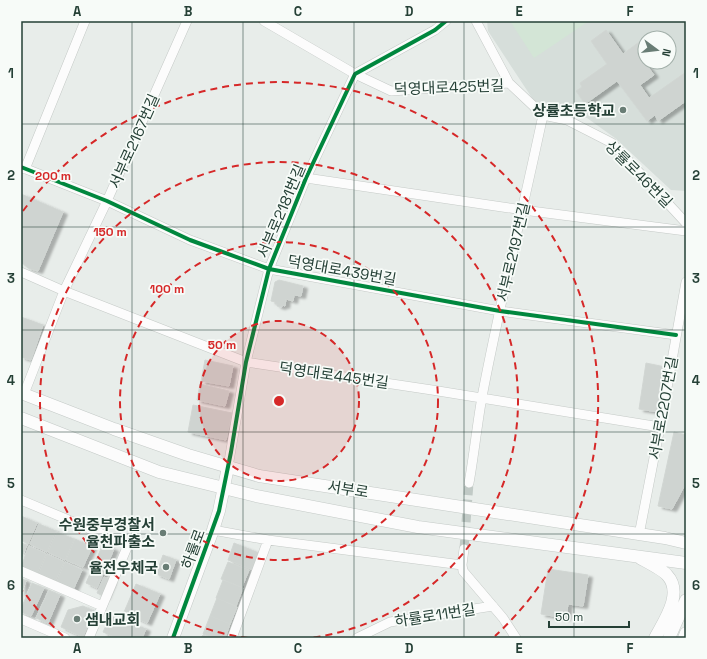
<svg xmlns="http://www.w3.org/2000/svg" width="707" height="659" viewBox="0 0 707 659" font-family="'Space Grotesk','Noto Sans KR',sans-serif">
<defs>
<filter id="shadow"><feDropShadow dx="4.5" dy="2.5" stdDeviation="1" flood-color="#0004"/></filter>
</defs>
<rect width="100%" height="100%" fill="#e8edea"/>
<path fill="#d6deda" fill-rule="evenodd" d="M487,21H686V191L671,190L615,138L587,118L534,101L488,31ZM645,38H669V62H645Z"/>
<path fill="#d3e5d6" d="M510,21H589L534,58Z"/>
<path fill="#cfd4d1" stroke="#d1d6d3" filter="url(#shadow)" d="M606,30L623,54L651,33L654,38H645V63L654,75L640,85L649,98L686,72V101L658,121L655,115L647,121L617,81L585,104L576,91L582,87L580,83L607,64L591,41Z
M21,194L63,212L38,271L28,268L21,262Z
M279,280L303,286L301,296L294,295L293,301L286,299L285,306L282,305V307L277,306V304H275V302L271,301L275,282Z
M21,317L43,325L31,360L21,357Z
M205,360L233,366L229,386L201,381Z
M646,363L665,367L658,412L639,409Z
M200,384L229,391L225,406L197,400Z
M193,405L232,413L226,440L188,432Z
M674,432L686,435V483L672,509L658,506Z
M21,516L37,523L28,544L21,540Z
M39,524L56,531L47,552L30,544Z
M57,532L74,539L65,560L48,552Z
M75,539L92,547L83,567L66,560Z
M21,543L27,545L21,559Z
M234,543L259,553L253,570L228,560Z
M103,544L114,549L97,588L86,583Z
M29,546L46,554L37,574L21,567Z
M47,554L64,562L55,582L38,575Z
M163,555L176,560L169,579L156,574Z
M65,562L82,570L73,590L56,583Z
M228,562L249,570L242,587L221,579Z
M548,569L588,575L583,606L568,604L566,618L541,614Z
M104,577L112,580L105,597L97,593Z
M21,578L26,581L21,593Z
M223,580L243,588L236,606L216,598Z
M32,583L44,588L31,616L21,612V609Z
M136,584L160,594L147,623L124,612Z
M49,590L60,595L48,623L36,618Z
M217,598L237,607L230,624L210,616Z
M83,606L94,611L83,637L61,627L68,610Z
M111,615L146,629L142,638H117L103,632Z
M210,616L230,624L225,638H213L203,634Z
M203,635L211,638H201Z"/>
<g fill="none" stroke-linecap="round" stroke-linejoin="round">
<path stroke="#c1cac6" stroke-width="9" stroke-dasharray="9 4.5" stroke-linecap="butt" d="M464,549L469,483"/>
<g stroke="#c5cac7" stroke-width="10">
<path id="street" d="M264,21L355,74L391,91L509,83L543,115
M476,21L509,83
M543,115L567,120L612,143L686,223
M21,167L107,201L190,240L269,269L500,311L676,335
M25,169L85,21
M306,178L523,210L686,231
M21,272L64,291L246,362L432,390L660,427
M24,394L64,291L107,201L187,21
M228,467L246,362L269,269L306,178L355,74L435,30L446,21
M469,483C474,455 477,425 482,397C500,302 523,209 543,115
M21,500L128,545L89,638
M213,530L268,540L462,565
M639,535L660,427L686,282
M464,549L462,565L463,571L503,618L516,638
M21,571L102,606
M21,619L65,638
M232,638L268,540
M357,638L390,622L493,606"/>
</g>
<g stroke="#c4cac7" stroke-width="13">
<path id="secondary" d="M21,393L114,429L188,455L259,476L665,538L686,543
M21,418L159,472L256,496L418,527L686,563
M640,558C647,562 663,570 667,575C684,593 664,621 655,638
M173,638L213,530L219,511L228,467
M669,638L686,600
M684,638L686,633"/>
</g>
<use href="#street" stroke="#fcfcfc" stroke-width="9"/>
<use href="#secondary" stroke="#fcfcfc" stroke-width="12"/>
<g stroke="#f7fbf8" stroke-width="6">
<path id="cycleway" d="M21,167L107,201L190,240L269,269L500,311L676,335
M173,638L219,511L231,452L246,362L269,269L306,178L355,74L435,30L446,21"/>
</g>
<use href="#cycleway" stroke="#00873e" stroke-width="4"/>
</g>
<path fill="none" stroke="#254036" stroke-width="1" stroke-opacity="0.55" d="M132,21V638M243,21V638M354,21V638M464,21V638M574,21V638M21,124H686M21,227H686M21,330H686M21,432H686M21,534H686"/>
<circle cx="279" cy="401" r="80" fill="#d62828" fill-opacity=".12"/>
<g fill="none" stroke="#d62828" stroke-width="2" stroke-dasharray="7 5">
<circle cx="279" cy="401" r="80"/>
<circle cx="279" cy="401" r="159"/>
<path d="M248 638A239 239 0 1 1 310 638"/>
<path d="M63 636A319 319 0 0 1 23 591M23 211A319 319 0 1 1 495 636"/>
</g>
<g fill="#697d75" stroke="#f7fbf8" stroke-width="1.5">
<circle cx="623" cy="110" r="4"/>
<circle cx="163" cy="533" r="4"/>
<circle cx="166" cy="567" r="4"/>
<circle cx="77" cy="619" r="4"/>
</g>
<g text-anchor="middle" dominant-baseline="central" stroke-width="3.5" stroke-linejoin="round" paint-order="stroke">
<g font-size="15" fill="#254036" stroke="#f7fbf8">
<text transform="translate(449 87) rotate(-2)">덕영대로425번길</text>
<text transform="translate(134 141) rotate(-66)">서부로2167번길</text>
<text transform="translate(639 174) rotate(45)">상률로46번길</text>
<text transform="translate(281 211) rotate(-67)">서부로2181번길</text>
<text transform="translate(513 252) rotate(-77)">서부로2197번길</text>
<text transform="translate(342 270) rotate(10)">덕영대로439번길</text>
<text transform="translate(334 375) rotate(8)">덕영대로445번길</text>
<text transform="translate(663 408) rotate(-80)">서부로2207번길</text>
<text transform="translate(348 489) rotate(9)">서부로</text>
<text transform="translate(193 549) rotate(-70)">하률로</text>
<text transform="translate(435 615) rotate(-9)">하률로11번길</text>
</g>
<g font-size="15" font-weight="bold" fill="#254036" stroke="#f7fbf8" text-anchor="end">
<text x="615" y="110">상률초등학교</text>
<text x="155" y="524">수원중부경찰서<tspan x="155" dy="17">율천파출소</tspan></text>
<text x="158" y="567">율전우체국</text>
<text x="85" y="619" text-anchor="start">샘내교회</text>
</g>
</g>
<circle cx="279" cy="401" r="6" fill="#d62828" stroke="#f7fbf8" stroke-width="2"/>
<g font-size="12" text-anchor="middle" font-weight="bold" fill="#d62828" stroke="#f7fbf8" stroke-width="3.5" stroke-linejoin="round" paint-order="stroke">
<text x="53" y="180">200 m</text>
<text x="110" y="236">150 m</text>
<text x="167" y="293">100 m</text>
<text x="222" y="349">50 m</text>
</g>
<rect width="707" height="659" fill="none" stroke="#f7fbf8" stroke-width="44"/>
<g transform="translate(657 50) rotate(105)"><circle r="19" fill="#f7fbf8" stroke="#a3b0aa"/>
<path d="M0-3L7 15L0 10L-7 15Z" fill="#697d75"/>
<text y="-6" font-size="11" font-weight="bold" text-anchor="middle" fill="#254036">N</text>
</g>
<path d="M549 621v6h80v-6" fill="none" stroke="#254036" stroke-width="2"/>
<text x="555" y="621" font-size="12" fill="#254036" stroke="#f7fbf8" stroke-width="3" paint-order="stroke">50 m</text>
<rect x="22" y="22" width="663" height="615" fill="none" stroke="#254036" stroke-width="1.5"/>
<g font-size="13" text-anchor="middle" font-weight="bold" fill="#254036">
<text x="77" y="16">A</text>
<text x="188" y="16">B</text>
<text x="298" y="16">C</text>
<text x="409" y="16">D</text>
<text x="519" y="16">E</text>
<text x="630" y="16">F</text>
<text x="11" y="78">1</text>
<text x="696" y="78">1</text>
<text x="11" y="180">2</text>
<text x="696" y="180">2</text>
<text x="11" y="283">3</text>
<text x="696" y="283">3</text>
<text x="11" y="385">4</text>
<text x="696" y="385">4</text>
<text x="11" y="488">5</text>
<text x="696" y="488">5</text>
<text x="11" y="590">6</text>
<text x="696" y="590">6</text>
<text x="77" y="653">A</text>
<text x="188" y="653">B</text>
<text x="298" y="653">C</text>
<text x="409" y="653">D</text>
<text x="519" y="653">E</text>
<text x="630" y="653">F</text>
</g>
</svg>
